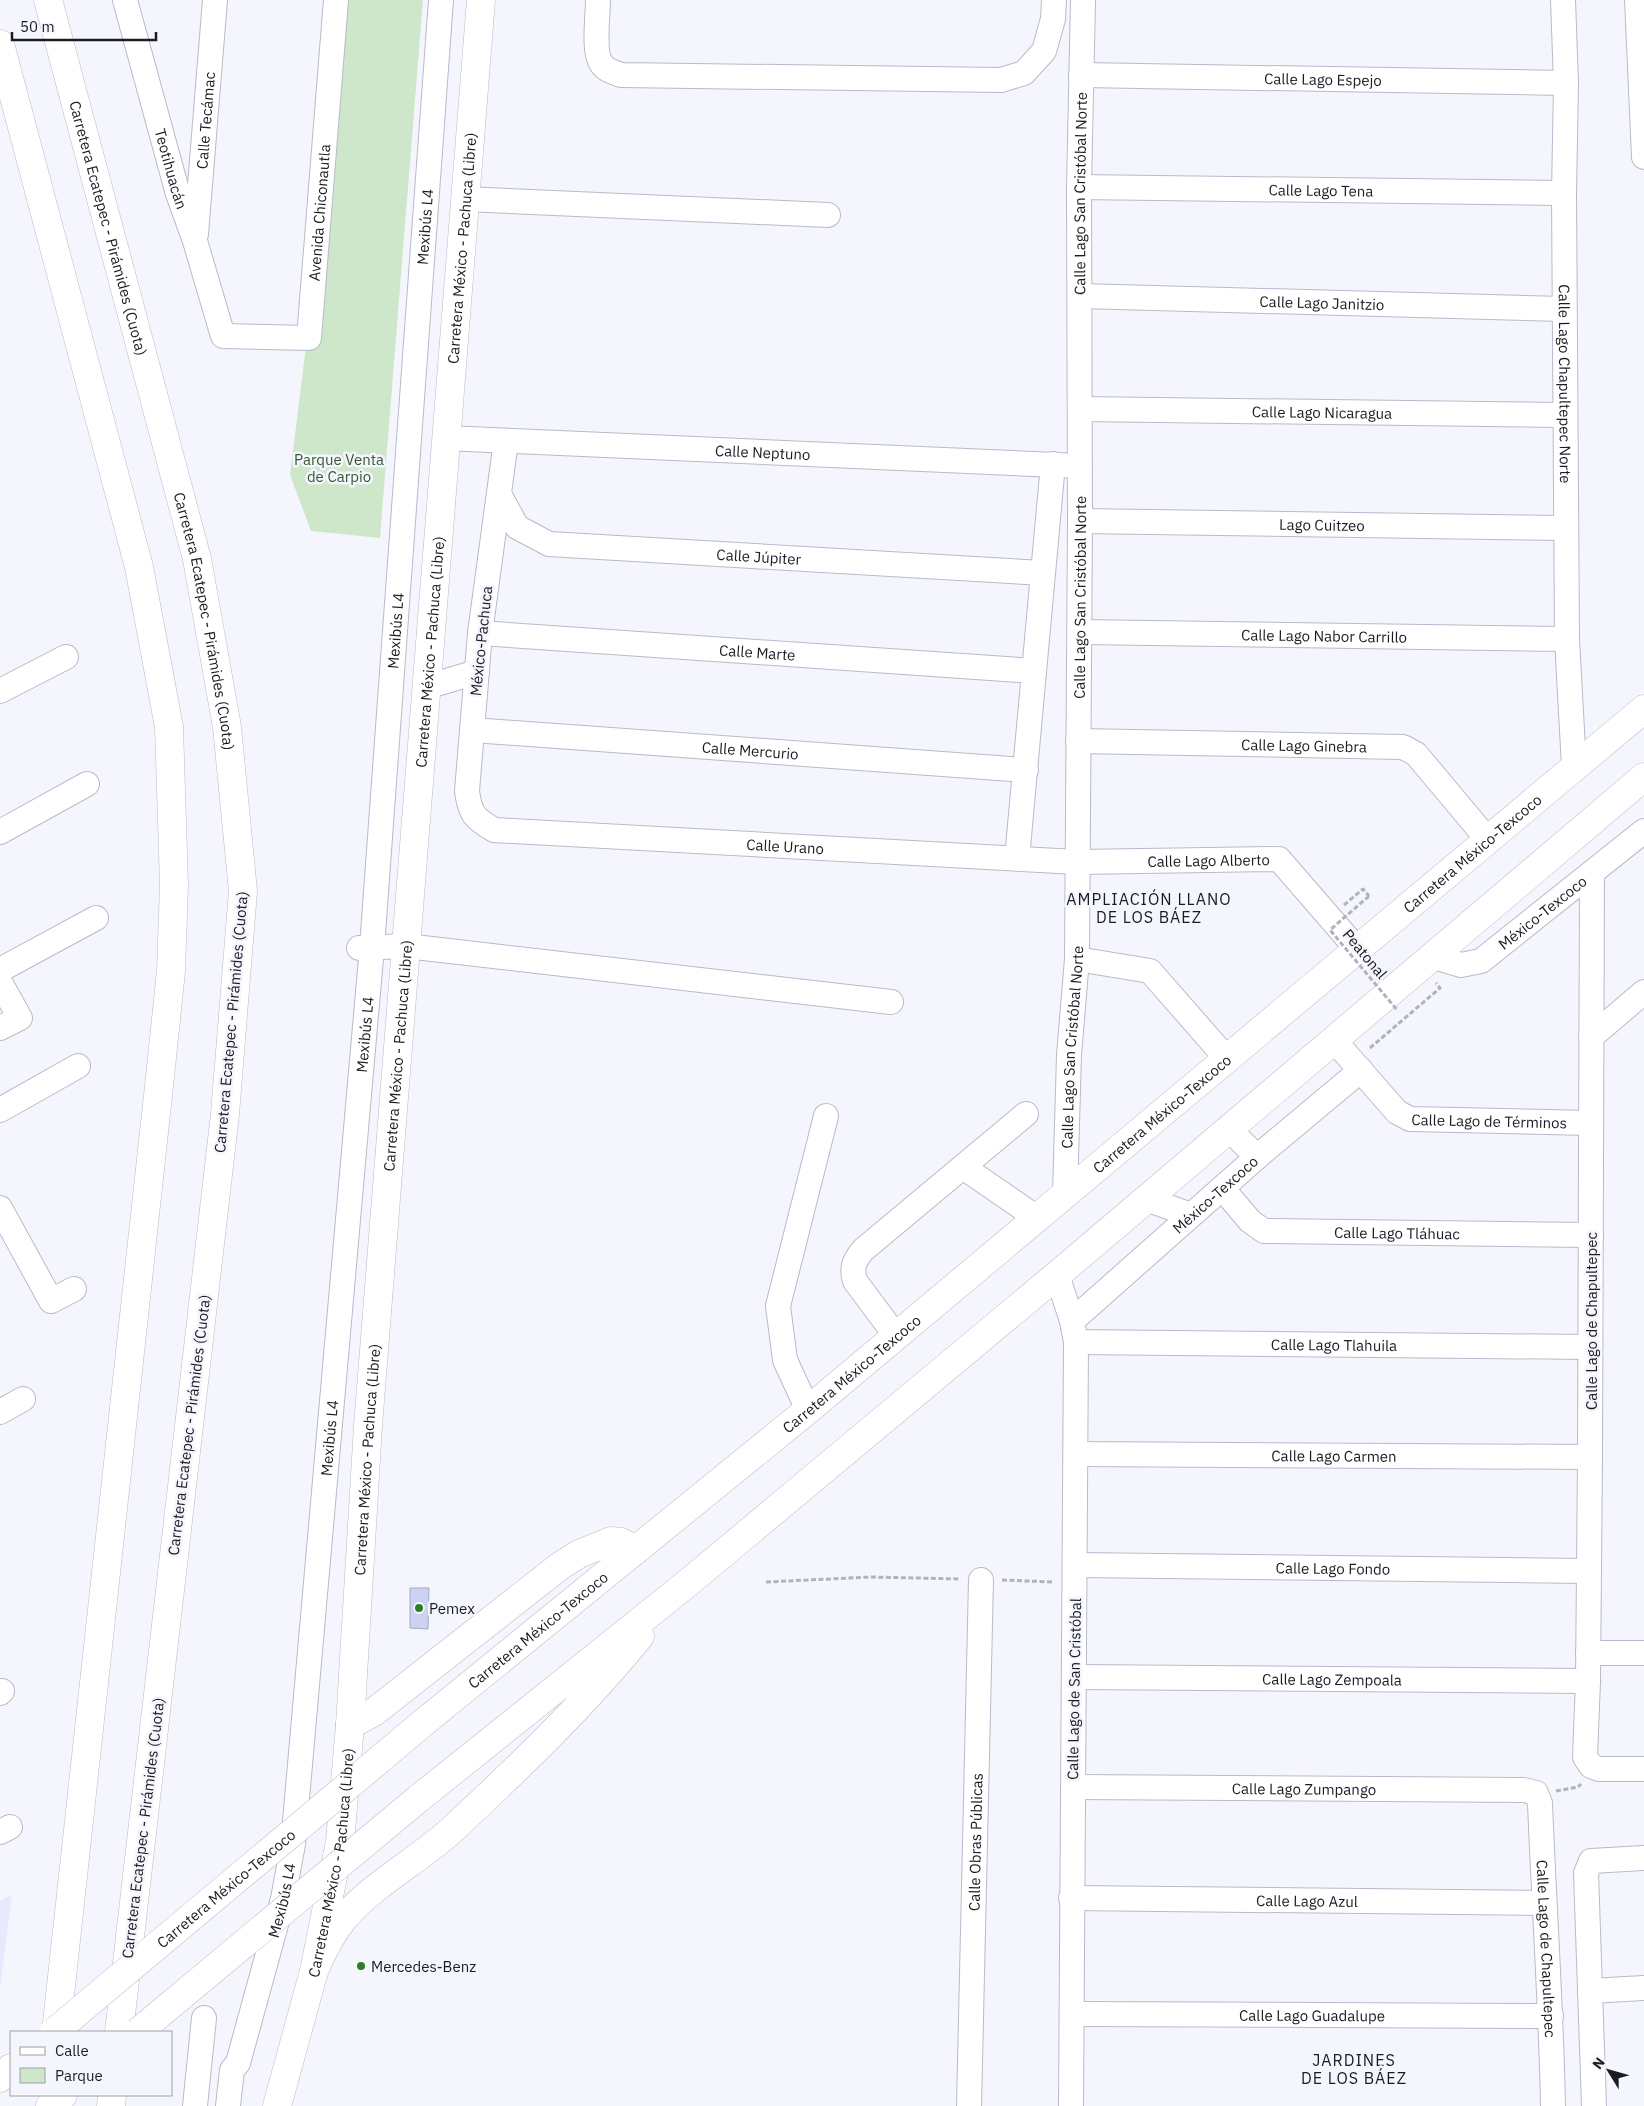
<svg xmlns="http://www.w3.org/2000/svg" width="1644" height="2106" viewBox="0 0 1644 2106" font-family="'IBM Plex Sans',sans-serif">
<rect width="100%" height="100%" fill="#f5f6fd"/>
<path fill="#e7eafe" d="M12,1894L0,1989V1901Z"/>
<path fill="#cee7cb" d="M334,0H423L380,538L311,531L290,475L307,338Z"/>
<path fill="#cdd1f2" stroke="#a9abbc" d="M410,1588H429L428,1629L410,1628Z"/>
<g fill="none" stroke-linecap="round" stroke-linejoin="round">
<g stroke="#b8bacb" stroke-width="26">
<g id="minor">
<path id="s1" d="M125,0L178,194L195,241L223,336L309,338L336,0"/>
<path d="M598,0C598,15 593,52 601,63C605,70 613,72 621,75L1001,80L1024,73L1044,51L1053,19L1054,0"/>
<path id="s2" d="M1563,0L1566,83L1564,193L1567,639L1574,767"/>
<path d="M1637,0L1644,157"/>
<path id="s3" d="M1081,75L1566,83"/>
<path id="s4" d="M1079,187L1564,193"/>
<path d="M465,199L828,215"/>
<path id="s5" d="M196,234L215,0"/>
<path id="s6" d="M1080,296L1564,309"/>
<path id="s7" d="M1080,409L1564,415"/>
<path id="s8" d="M445,438L1080,466"/>
<path id="s9" d="M506,441L480,633L467,791C470,814 474,818 494,830L1077,862L1279,859L1357,949"/>
<path id="s10" d="M499,494L517,527L549,544L1043,573"/>
<path id="s11" d="M1080,521L1566,528"/>
<path id="s12" d="M1080,632L1567,639"/>
<path id="s13" d="M480,633L1034,671"/>
<path d="M426,687L477,672"/>
<path d="M0,691L66,657"/>
<path id="s14" d="M473,730L1026,770"/>
<path id="s15" d="M1078,741L1403,747L1416,754L1488,840"/>
<path d="M0,832L87,784"/>
<path d="M1017,858L1053,464"/>
<path d="M1592,874L1590,1457L1588,1681L1585,1757L1591,1766L1599,1769H1644"/>
<path d="M359,948L406,946L891,1002"/>
<path id="s16" d="M1431,956L1461,965L1481,961L1644,831"/>
<path d="M1077,959L1150,971L1227,1059"/>
<path d="M0,970L96,918"/>
<path d="M0,982L20,1018L0,1028"/>
<path d="M1591,1037L1644,992"/>
<path id="s17" d="M1333,1039L1397,1112L1410,1119L1591,1123"/>
<path d="M0,1110L78,1066"/>
<path d="M1228,1128L1257,1157"/>
<path d="M963,1167L1037,1218"/>
<path id="s18" d="M1223,1189L1250,1221L1264,1231L1591,1235"/>
<path id="s19" d="M1065,1195L1069,1055L1077,959L1080,521L1079,187L1083,0"/>
<path d="M1146,1199L1191,1215"/>
<path d="M0,1208L51,1301L74,1289"/>
<path d="M1057,1275L1072,1321L1076,1342L1071,2106"/>
<path id="s20" d="M1072,1321L1257,1157L1361,1070"/>
<path d="M896,1336L855,1281C851,1268 854,1261 863,1250L1026,1114"/>
<path id="s21" d="M1076,1342L1590,1347"/>
<path d="M808,1410L785,1360L778,1306L826,1116"/>
<path d="M0,1412L23,1399"/>
<path id="s22" d="M1076,1454L1590,1457"/>
<path id="s23" d="M1075,1565L1589,1571"/>
<path d="M1588,1653H1644"/>
<path id="s24" d="M1074,1677L1588,1681"/>
<path d="M0,1693L2,1691"/>
<path id="s25" d="M1073,1787L1524,1790L1536,1793L1540,1803C1544,1904 1551,2005 1553,2106"/>
<path d="M0,1832L10,1827"/>
<path id="s26" d="M1071,1898L1544,1903"/>
<path d="M1590,1991L1644,1988"/>
<path id="s27" d="M1073,2014L1551,2016"/>
<path d="M195,2106L204,2018"/>
<path id="s28" d="M228,2106L232,2070L238,2063L283,1899L293,1844L372,947L441,0"/>
<path id="s29" d="M969,2106L981,1580"/>
<path d="M1594,2106L1586,1873L1591,1861L1644,1858"/>
</g>
</g>
<g stroke="#b8bacb" stroke-width="29">
<g id="major">
<path id="s30" d="M277,2106L314,1971L340,1842L350,1725L368,1426L481,0"/>
</g>
</g>
<g stroke="#b8bacb" stroke-width="29">
<g id="highway">
<path id="s31" d="M48,0L197,559L227,727L243,891L225,1114L119,2032"/>
<path d="M0,44L139,567L169,727L174,885L171,971L160,1077L56,2032"/>
<path id="s32" d="M429,1718L808,1410L1644,709"/>
<path d="M350,1725L374,1712L560,1566L579,1554L611,1541L621,1542L636,1550"/>
<path d="M418,1799L689,1582L1057,1275L1644,777"/>
<path d="M314,1971C322,1952 331,1934 344,1918C375,1882 420,1860 455,1827C520,1766 584,1705 640,1636"/>
<path d="M0,2078L11,2068"/>
<path d="M50,2106L63,2095"/>
<path d="M111,2106L112,2095"/>
</g>
</g>
<path stroke="#b2b3ba" stroke-width="3" stroke-dasharray="5 2.5" stroke-linecap="butt" d="M1344,905L1363,889L1369,896
M1370,1048L1440,988L1436,983
M1002,1580L1053,1582
M766,1582L871,1577L961,1579
M1556,1791L1578,1787L1581,1784"/>
<use href="#minor" stroke="#fff" stroke-width="24"/>
<use href="#major" stroke="#fff" stroke-width="28"/>
<use href="#highway" stroke="#fff" stroke-width="28"/>
<g stroke="#b8bacb" stroke-width="29" stroke-linecap="butt">
<g id="highway-bridge">
<path id="s33" d="M54,2032L429,1718"/>
<path d="M138,2032L418,1799"/>
</g>
</g>
<path stroke="#b2b3ba" stroke-width="3" stroke-dasharray="5 2.5" stroke-linecap="butt" d="M1369,896L1330,930L1398,1011"/>
<use href="#highway-bridge" stroke="#fff" stroke-width="28"/>
</g>
<g fill="#2d7d28" stroke="#f5f6fd" stroke-width="2">
<circle cx="419" cy="1608" r="5"/>
<circle cx="361" cy="1966" r="5"/>
</g>
<g text-anchor="middle" dominant-baseline="central" stroke-width="5" stroke-linejoin="round" paint-order="stroke">
<g font-size="15" fill="#1b1c22" stroke="#f5f6fd">
<text stroke="none"><textPath href="#s3" startOffset="242">Calle Lago Espejo</textPath></text>
<text stroke="none"><textPath href="#s5" startOffset="114">Calle Tecámac</textPath></text>
<text stroke="none"><textPath href="#s1" startOffset="175">Teotihuacán</textPath></text>
<text stroke="none"><textPath href="#s4" startOffset="242">Calle Lago Tena</textPath></text>
<text stroke="none"><textPath href="#s19" startOffset="1002">Calle Lago San Cristóbal Norte</textPath></text>
<text stroke="none"><textPath href="#s1" startOffset="562">Avenida Chiconautla</textPath></text>
<text stroke="none"><textPath href="#s28" startOffset="1894">Mexibús L4</textPath></text>
<text stroke="none"><textPath href="#s31" startOffset="236">Carretera Ecatepec - Pirámides (Cuota)</textPath></text>
<text stroke="none"><textPath href="#s30" startOffset="1870">Carretera México - Pachuca (Libre)</textPath></text>
<text stroke="none"><textPath href="#s6" startOffset="242">Calle Lago Janitzio</textPath></text>
<text stroke="none"><textPath href="#s2" startOffset="384">Calle Lago Chapultepec Norte</textPath></text>
<text stroke="none"><textPath href="#s7" startOffset="242">Calle Lago Nicaragua</textPath></text>
<text stroke="none"><textPath href="#s8" startOffset="318">Calle Neptuno</textPath></text>
<text stroke="none"><textPath href="#s11" startOffset="242">Lago Cuitzeo</textPath></text>
<text stroke="none"><textPath href="#s10" startOffset="284">Calle Júpiter</textPath></text>
<text stroke="none"><textPath href="#s19" startOffset="598">Calle Lago San Cristóbal Norte</textPath></text>
<text stroke="none"><textPath href="#s31" startOffset="641">Carretera Ecatepec - Pirámides (Cuota)</textPath></text>
<text stroke="none"><textPath href="#s28" startOffset="1489">Mexibús L4</textPath></text>
<text stroke="none"><textPath href="#s12" startOffset="244">Calle Lago Nabor Carrillo</textPath></text>
<text transform="translate(481 641) rotate(-84)">México-Pachuca</text>
<text stroke="none"><textPath href="#s13" startOffset="278">Calle Marte</textPath></text>
<text stroke="none"><textPath href="#s30" startOffset="1465">Carretera México - Pachuca (Libre)</textPath></text>
<text stroke="none"><textPath href="#s15" startOffset="226">Calle Lago Ginebra</textPath></text>
<text stroke="none"><textPath href="#s14" startOffset="278">Calle Mercurio</textPath></text>
<text stroke="none"><textPath href="#s9" startOffset="694">Calle Urano</textPath></text>
<text stroke="none"><textPath href="#s32" startOffset="1355">Carretera México-Texcoco</textPath></text>
<text stroke="none"><textPath href="#s9" startOffset="1118">Calle Lago Alberto</textPath></text>
<text stroke="none"><textPath href="#s16" startOffset="130">México-Texcoco</textPath></text>
<text transform="translate(1365 954) rotate(50)">Peatonal</text>
<text transform="translate(231 1022) rotate(-85)">Carretera Ecatepec - Pirámides (Cuota)</text>
<text stroke="none"><textPath href="#s28" startOffset="1084">Mexibús L4</textPath></text>
<text stroke="none"><textPath href="#s19" startOffset="148">Calle Lago San Cristóbal Norte</textPath></text>
<text stroke="none"><textPath href="#s30" startOffset="1060">Carretera México - Pachuca (Libre)</textPath></text>
<text stroke="none"><textPath href="#s32" startOffset="950">Carretera México-Texcoco</textPath></text>
<text stroke="none"><textPath href="#s17" startOffset="191">Calle Lago de Términos</textPath></text>
<text stroke="none"><textPath href="#s20" startOffset="191">México-Texcoco</textPath></text>
<text stroke="none"><textPath href="#s18" startOffset="192">Calle Lago Tláhuac</textPath></text>
<text transform="translate(1591 1321) rotate(-90)">Calle Lago de Chapultepec</text>
<text stroke="none"><textPath href="#s21" startOffset="258">Calle Lago Tlahuila</textPath></text>
<text stroke="none"><textPath href="#s32" startOffset="545">Carretera México-Texcoco</textPath></text>
<text transform="translate(189 1425) rotate(-83)">Carretera Ecatepec - Pirámides (Cuota)</text>
<text stroke="none"><textPath href="#s28" startOffset="679">Mexibús L4</textPath></text>
<text stroke="none"><textPath href="#s22" startOffset="258">Calle Lago Carmen</textPath></text>
<text stroke="none"><textPath href="#s30" startOffset="655">Carretera México - Pachuca (Libre)</textPath></text>
<text stroke="none"><textPath href="#s23" startOffset="258">Calle Lago Fondo</textPath></text>
<text stroke="none"><textPath href="#s32" startOffset="140">Carretera México-Texcoco</textPath></text>
<text stroke="none"><textPath href="#s24" startOffset="258">Calle Lago Zempoala</textPath></text>
<text transform="translate(1074 1689) rotate(-89)">Calle Lago de San Cristóbal</text>
<text stroke="none"><textPath href="#s25" startOffset="231">Calle Lago Zumpango</textPath></text>
<text transform="translate(143 1828) rotate(-83)">Carretera Ecatepec - Pirámides (Cuota)</text>
<text stroke="none"><textPath href="#s29" startOffset="264">Calle Obras Públicas</textPath></text>
<text stroke="none"><textPath href="#s30" startOffset="250">Carretera México - Pachuca (Libre)</textPath></text>
<text stroke="none"><textPath href="#s33" startOffset="224">Carretera México-Texcoco</textPath></text>
<text stroke="none"><textPath href="#s28" startOffset="214">Mexibús L4</textPath></text>
<text stroke="none"><textPath href="#s26" startOffset="236">Calle Lago Azul</textPath></text>
<text stroke="none"><textPath href="#s25" startOffset="620">Calle Lago de Chapultepec</textPath></text>
<text stroke="none"><textPath href="#s27" startOffset="239">Calle Lago Guadalupe</textPath></text>
</g>
<g font-size="15" fill="#345830" stroke="#f5f6fd">
<text x="339" y="459">Parque Venta<tspan x="339" dy="17">de Carpio</tspan></text>
</g>
<g font-size="15" fill="#1b1c22" stroke="#f5f6fd" text-anchor="start">
<text x="429" y="1608">Pemex</text>
<text x="371" y="1966">Mercedes-Benz</text>
</g>
<g font-size="16" letter-spacing="1" fill="#1b1c22" stroke="#f5f6fd">
<text x="1149" y="899">AMPLIACIÓN LLANO<tspan x="1149" dy="18">DE LOS BÁEZ</tspan></text>
<text x="1354" y="2060">JARDINES<tspan x="1354" dy="18">DE LOS BÁEZ</tspan></text>
</g>
</g>
<rect x="10" y="2031" width="162" height="65" fill="#f5f6fd" stroke="#9e9fa5"/>
<rect x="20" y="2047" width="25" height="8" fill="#ffffff" stroke="#9e9fa5"/>
<text x="55" y="2056" font-size="15" fill="#1b1c22">Calle</text>
<rect x="20" y="2068" width="25" height="15" fill="#cee7cb" stroke="#9e9fa5"/>
<text x="55" y="2081" font-size="15" fill="#1b1c22">Parque</text>
<g transform="translate(1609 2071) rotate(307)" stroke="#f5f6fd" stroke-width="4" paint-order="stroke">
<path d="M0-4L9 19L0 12L-9 19Z" fill="#1b1c22"/>
<text y="-8" font-size="14" font-weight="bold" text-anchor="middle" fill="#1b1c22">N</text>
</g>
<path d="M12 32v8h144v-8" fill="none" stroke="#1b1c22" stroke-width="2.5"/>
<text x="20" y="32" font-size="15" fill="#1b1c22" stroke="#f5f6fd" stroke-width="4" paint-order="stroke">50 m</text>
</svg>
